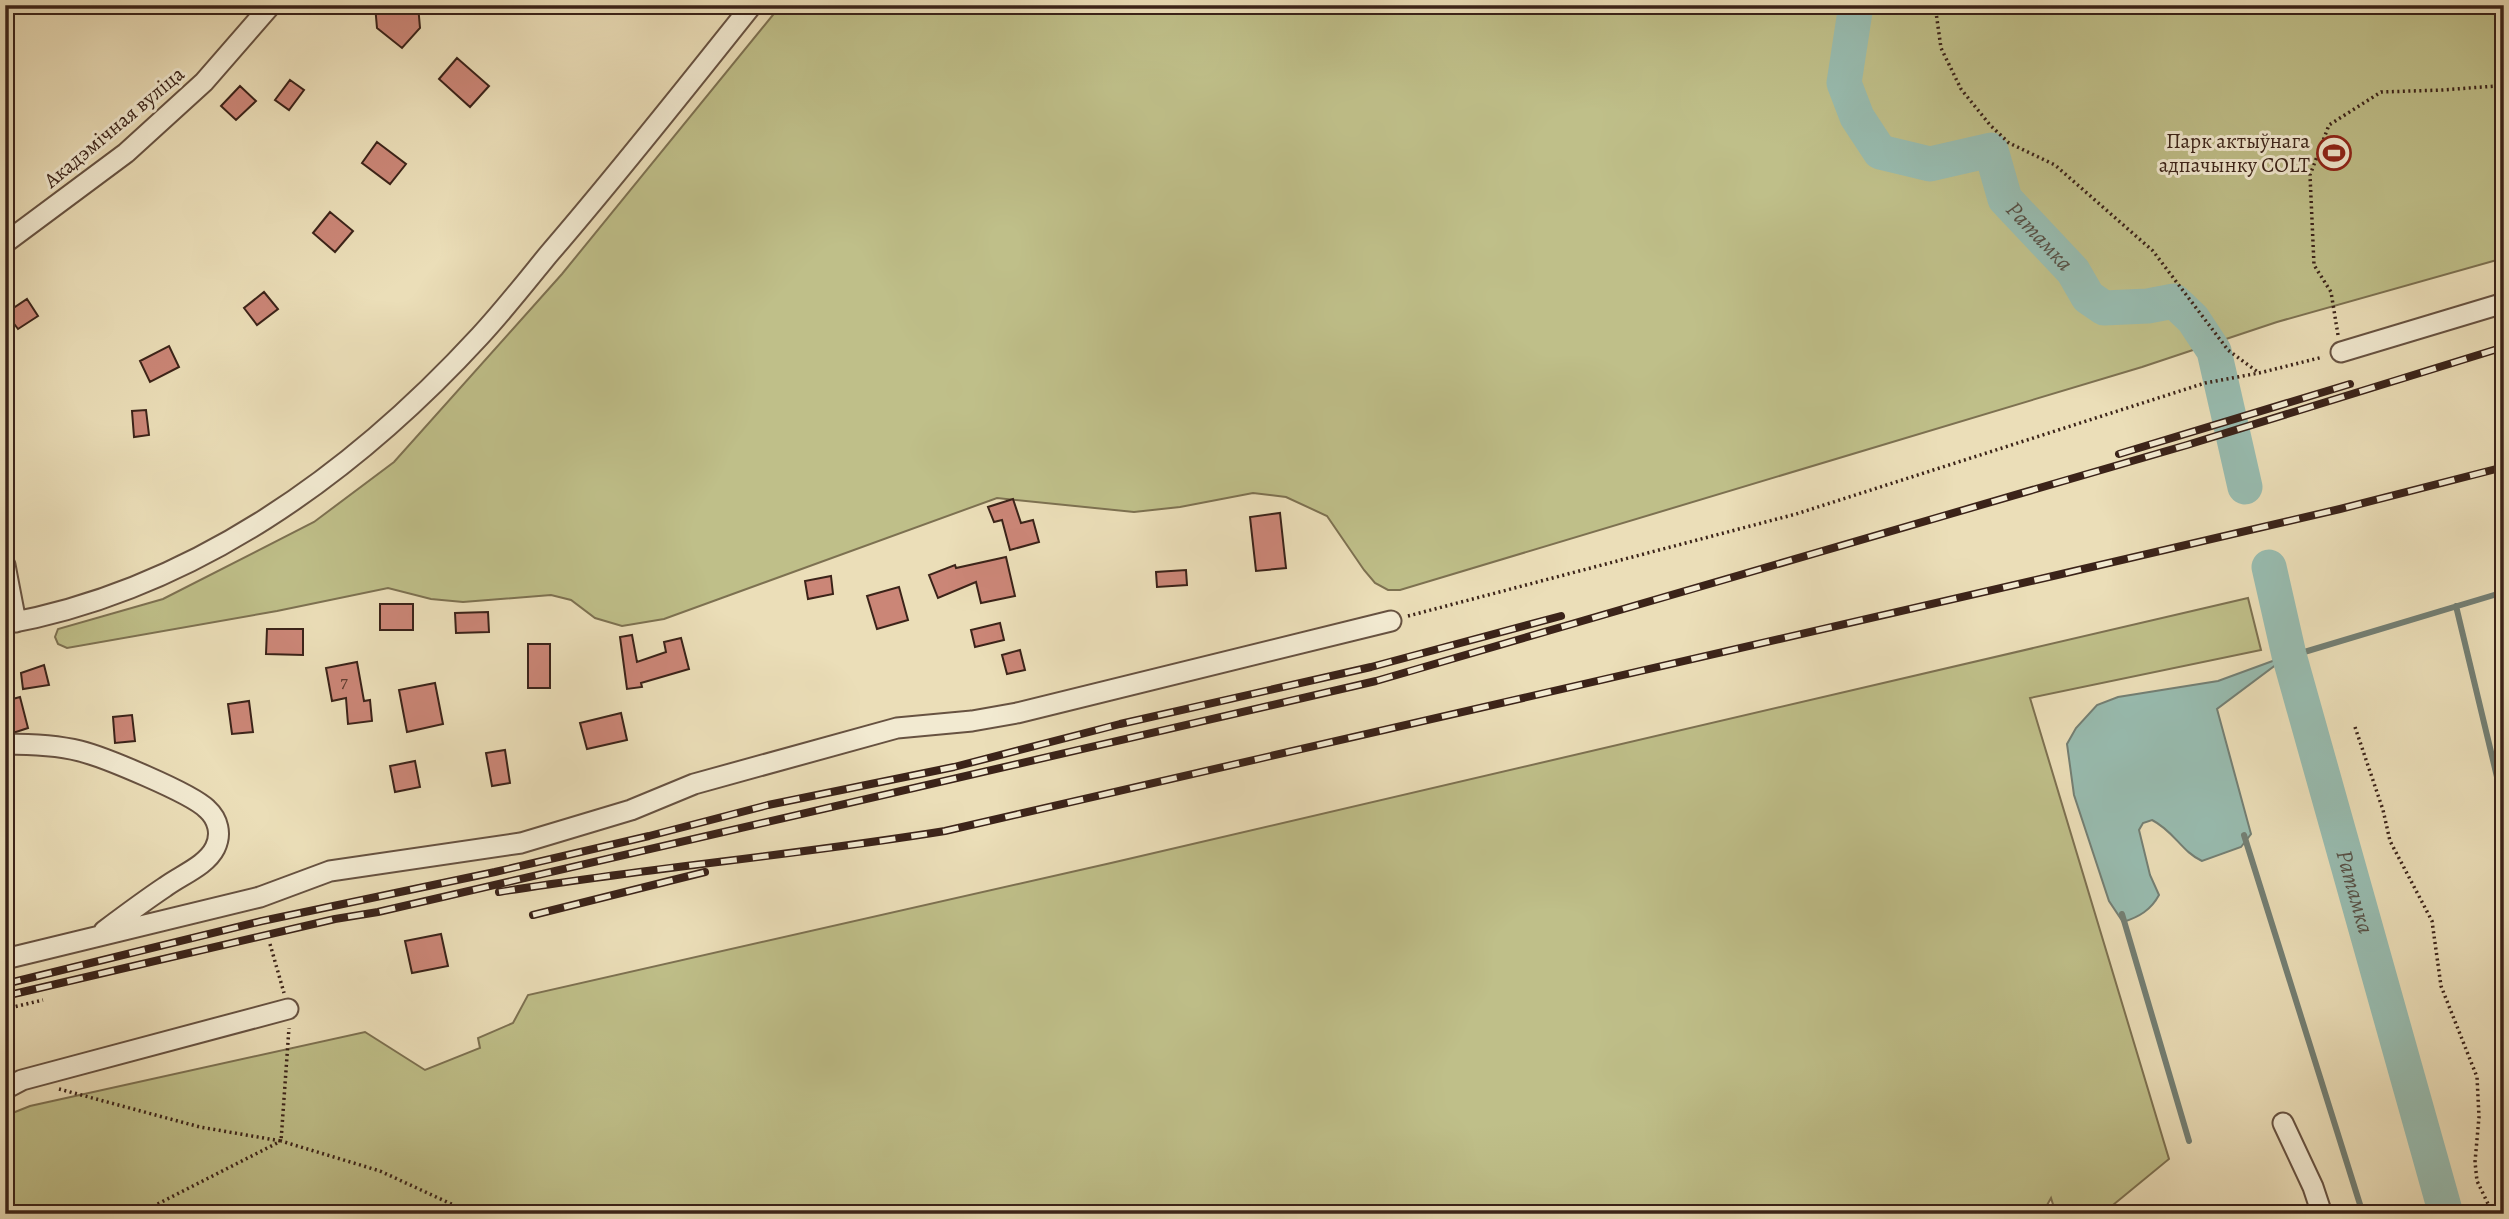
<svg xmlns="http://www.w3.org/2000/svg" width="2509" height="1219" viewBox="0 0 2509 1219" font-family="Alegreya,serif">
<rect width="100%" height="100%" fill="#ebdeb8"/>
<filter id="stains"><feTurbulence type="fractalNoise" baseFrequency=".00286" numOctaves="4"/><feColorMatrix values="0 0 0 0 .2 0 0 0 0 .09 0 0 0 0 .02 0 0 0 .5 -.17"/></filter>
<radialGradient id="worn" r=".72"><stop offset=".6" stop-color="#630" stop-opacity="0"/><stop offset="1" stop-color="#630" stop-opacity=".3"/></radialGradient>
<path fill="#bfbf89" stroke="#7d7151" stroke-width="2" d="M781,5H2504V258L2277,322L2142,367L1400,590H1388L1375,583L1364,570L1327,516L1286,497L1253,493L1180,507L1134,512L997,498L664,619L622,626L595,618L571,600L551,595L463,602L431,599L388,588L277,611L67,648L58,644L55,637L58,629L163,599L314,522L394,462L562,274Z
M2248,598L2261,650L2030,698L2169,1159L2102,1214H2056L2051,1198L2042,1214H5V1116L30,1106L365,1032L425,1070L480,1048L478,1038L513,1023L528,995L1111,863Z"/>
<path fill="#98bcb0" stroke="#737f74" stroke-width="2" d="M2289,655L2217,709L2251,834L2241,847L2202,861C2182,852 2174,831 2152,820L2143,823L2139,830L2150,875L2159,895C2151,910 2139,917 2123,922L2109,901L2074,795L2067,744L2076,728L2097,705L2118,697L2218,681Z"/>
<g fill="none" stroke-linecap="round" stroke-linejoin="round">
<path stroke="#737f74" stroke-width="6" d="M2456,606L2504,806
M2281,659L2504,592
M2244,835L2363,1214
M2122,914L2189,1141"/>
<g stroke="#98bcb0" stroke-width="35">
<path id="s1" d="M1856,5L1844,83L1857,117L1880,152L1930,164L1991,150L2005,199L2073,271L2088,297L2104,308L2148,306L2174,301L2193,319L2214,351L2245,487"/>
<path id="s2" d="M2269,567L2289,655L2446,1214"/>
</g>
</g>
<path fill="#cb8677" stroke="#3b2319" stroke-width="2" d="M375,5H418L420,28L402,48L377,28Z
M457,58L489,86L470,107L439,79Z
M290,80L304,90L289,110L275,100Z
M240,86L256,101L236,120L221,106Z
M377,142L406,164L390,184L362,163Z
M330,212L353,231L335,252L313,233Z
M264,292L278,309L257,325L244,308Z
M27,299L38,316L18,329L6,313Z
M169,346L179,367L150,382L140,361Z
M146,410L149,435L134,437L132,411Z
M1013,499L1021,523L1033,520L1039,542L1010,550L1002,520L994,522L988,507Z
M1280,513L1286,568L1256,571L1250,517Z
M1006,557L1015,596L981,603L976,582L938,598L929,575L955,565L956,568Z
M1186,570L1187,585L1157,587L1156,572Z
M831,576L833,594L808,599L805,581Z
M899,587L908,620L877,629L867,596Z
M380,604H413V630H380Z
M488,612L489,632L456,633L455,613Z
M1000,623L1004,640L975,647L971,630Z
M267,629H303V655L266,654Z
M632,635L637,662L666,652L664,642L681,638L689,669L641,683L642,687L627,689L620,637Z
M528,644H550V688H528Z
M1020,650L1025,670L1007,674L1002,655Z
M357,662L364,701L370,700L372,721L348,724L346,698L332,701L326,668Z
M44,665L49,685L23,689L21,673Z
M435,683L443,724L407,732L399,690Z
M20,697L28,728L16,732H5V701Z
M249,701L253,732L232,734L228,704Z
M621,713L627,740L587,749L580,723Z
M132,715L135,741L115,743L113,717Z
M505,750L510,783L492,786L486,753Z
M415,761L420,787L395,792L390,766Z
M441,934L448,966L412,973L405,941Z"/>
<g fill="none" stroke-linecap="round" stroke-linejoin="round">
<g stroke="#675241" stroke-width="23">
<path id="minor" d="M5,243L126,153L204,82L271,5
M2341,352L2504,303
M5,565L16,622
M5,624C193,590 353,474 480,336C504,310 526,282 548,255C618,174 685,89 752,5
M5,744C30,744 56,745 80,751C104,757 191,793 207,809C218,819 222,834 215,848C206,866 181,875 165,887C144,901 124,916 104,931
M5,959L260,897L330,871L521,843L631,810L694,784L897,728L972,721L1017,713L1391,621
M5,1089L22,1080L288,1009
M2283,1123L2313,1187L2322,1214"/>
</g>
<path stroke="#3b2319" stroke-width="3.5" stroke-dasharray="2 3.5" stroke-linecap="butt" d="M1935,5L1941,48L1961,89L1990,125L2009,143L2055,165L2153,251L2228,350L2259,373
M2504,67L2496,86H2504
M2338,335L2331,292L2314,265L2310,175L2329,125L2381,92L2442,90L2496,86
M1408,616L1796,514L2205,383L2259,373L2323,357
M2355,727L2383,810L2390,841L2432,921L2441,986L2477,1077L2479,1117L2475,1162L2477,1181L2493,1214
M270,944L284,993
M5,1009L43,1000
M59,1089L200,1127L281,1141L289,1028
M138,1214L281,1141L380,1171L473,1214"/>
<use href="#minor" stroke="#f2ead1" stroke-width="19"/>
<g stroke="#3b2319" stroke-width="8">
<path id="rail" d="M2119,454L2350,384
M499,892C647,868 797,855 945,831L2053,576L2340,509L2504,467
M533,915L705,872
M5,984L262,921L495,872L649,836L768,805L954,767L1120,724L1371,667L1561,616
M5,996L335,919L378,912L1376,681L2187,445L2504,347"/>
</g>
<use href="#rail" stroke="#f2ead1" stroke-width="5" stroke-dasharray="16" stroke-linecap="butt"/>
</g>
<defs>
<g id="stadium-ring" transform="scale(1.75)"><circle r="9.5" fill="#f2ead1" stroke="#8f2418" stroke-width="1.5"/><path d="M0-5a6.5 5 0 1 0 0 10a6.5 5 0 1 0 0-10ZM-3.5-1.8h7v3.6h-7Z" fill="#8f2418"/></g>
</defs>
<g fill-rule="evenodd">
<use href="#stadium-ring" x="2334" y="153"/>
</g>
<g text-anchor="middle" dominant-baseline="central" stroke-width="6" stroke-linejoin="round" paint-order="stroke">
<g font-size="18" fill="#5f3c30">
<text x="344" y="681">7</text>
</g>
<g font-size="21" fill="#3b2319" stroke="#f2ead1">
<text transform="translate(114 127) rotate(-40)">Акадэмічная вуліца</text>
</g>
<g font-size="21" fill="#3b2319" stroke="#f2ead1" text-anchor="end">
<text x="2310" y="141">Парк актыўнага<tspan x="2310" dy="24">адпачынку COLT</tspan></text>
</g>
<g font-size="23" font-style="italic" fill="#575146" stroke="#f2ead1">
<text stroke="none"><textPath href="#s1" startOffset="373">Ратамка</textPath></text>
<text stroke="none"><textPath href="#s2" startOffset="336">Ратамка</textPath></text>
</g>
</g>
<rect width="2509" height="1219" fill="none" stroke="#ebdeb8" stroke-width="28"/>
<rect x="7" y="7" width="2495" height="1205" fill="none" stroke="#3b2319" stroke-width="3.5"/>
<rect x="14" y="14" width="2481" height="1191" fill="none" stroke="#3b2319" stroke-width="2"/>
<rect width="100%" height="100%" filter="url(#stains)"/>
<rect width="100%" height="100%" fill="url(#worn)"/>
</svg>
